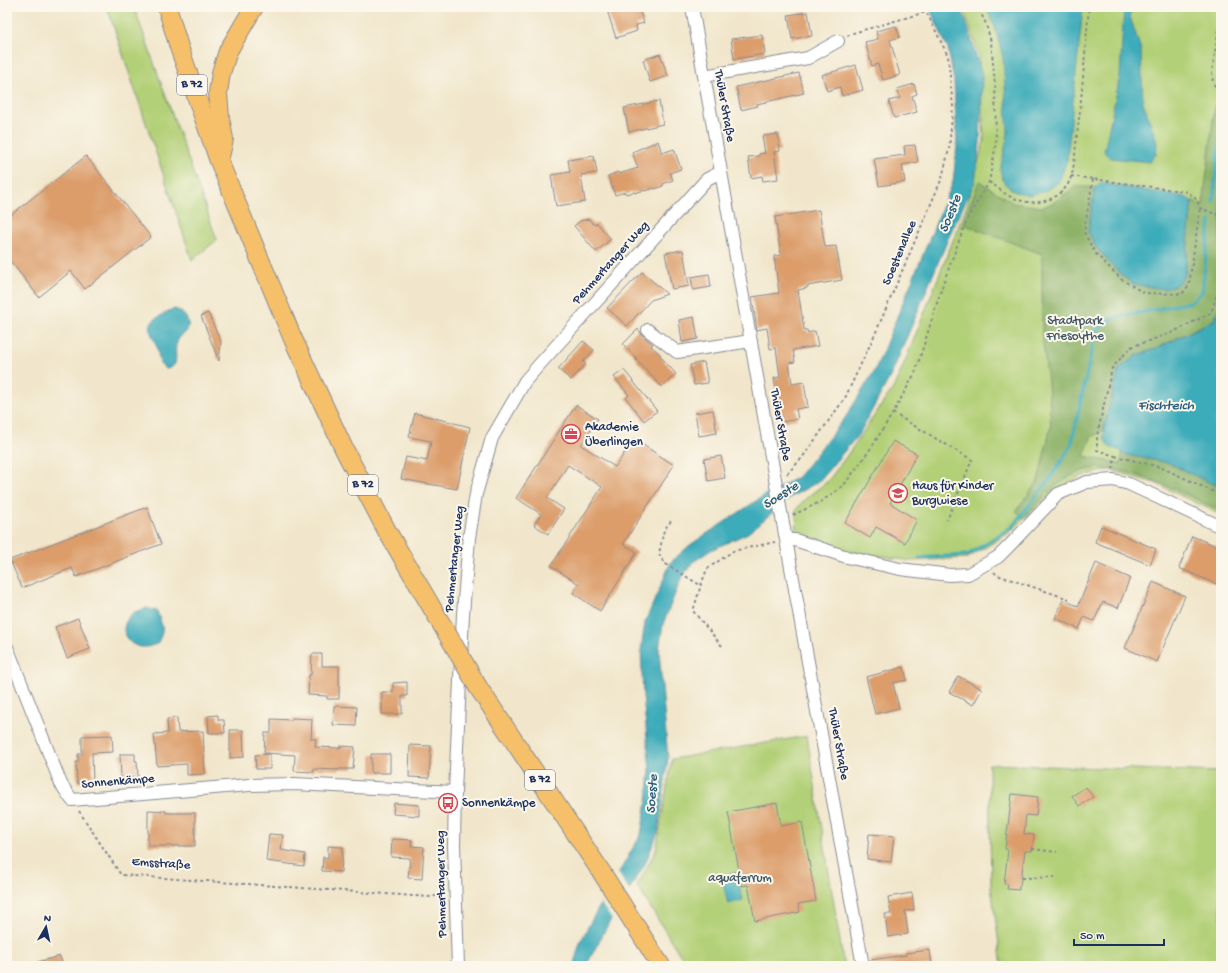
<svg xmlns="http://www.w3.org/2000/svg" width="1228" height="973" viewBox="0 0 1228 973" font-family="'Gochi Hand',sans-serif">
<rect width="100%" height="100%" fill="#fbf7ec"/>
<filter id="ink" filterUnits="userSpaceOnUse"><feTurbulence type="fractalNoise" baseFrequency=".025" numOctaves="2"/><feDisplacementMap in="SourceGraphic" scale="8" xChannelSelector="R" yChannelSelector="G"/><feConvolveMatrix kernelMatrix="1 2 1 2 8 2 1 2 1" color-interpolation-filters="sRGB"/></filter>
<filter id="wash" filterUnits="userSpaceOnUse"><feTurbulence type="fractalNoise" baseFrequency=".012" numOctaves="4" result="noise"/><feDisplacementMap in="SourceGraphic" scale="16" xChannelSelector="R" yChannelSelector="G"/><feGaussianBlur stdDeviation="0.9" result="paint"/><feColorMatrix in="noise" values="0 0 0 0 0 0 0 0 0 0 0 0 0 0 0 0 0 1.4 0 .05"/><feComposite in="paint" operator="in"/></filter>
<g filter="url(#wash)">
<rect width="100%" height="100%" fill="#f1e6cb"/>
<path fill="#b2d077" stroke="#66806a" d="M107,7H134L217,240L192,260Z
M963,7H1221V515L1155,483L1109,470L1081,476L1053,492L1009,533L968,558L912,561L846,551L797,534L796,510L806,498L828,481L846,457L896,384L967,205L984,141L979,56Z
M807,736L844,966H687L637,886L656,850L672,759Z
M989,764L1221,772V966H1002L991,886Z"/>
<path fill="#8db268" stroke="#547063" d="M1221,88L1220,309L1214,320L1155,349L1137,355L1119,369L1103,431L1091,437L1084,456L1121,464L1122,454L1169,463L1210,483L1221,486V511C1186,495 1115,455 1077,473C1055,483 1040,501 1023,518L1016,511L1038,481L1051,426L1048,382L1042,337V254L963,224L979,181L1013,203L1042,207L1053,203L1076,186L1095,188L1090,218L1095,246L1120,274L1133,284L1165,289L1185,274L1192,201L1203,205L1214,112Z"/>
<path fill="#3dacba" stroke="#2c6e8c" d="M929,7H960L965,18L982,75L980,143L975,182L953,227L891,375L859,434L819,481L791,497L748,533L711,550L693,562L681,579L663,624L659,650L668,759L658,832L645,864L610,921L586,966H573L580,943L590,923L641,834L647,801L650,771L643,695L641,650L645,622L671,562L690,545L765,495L798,477L845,418L875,370L953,182L957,146L954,81L948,49Z
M986,7H1083L1067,160L1059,182L1045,191L1031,195L1015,192L1004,183L1000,170L1008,133L1003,57L995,28Z
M1124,7H1132L1130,17L1141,50L1143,102L1157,142L1156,154L1150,162L1110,158L1104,152L1120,76Z
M1100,183L1185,197L1192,201L1185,274L1178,284L1165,289L1133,284L1120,274L1095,246L1088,231L1095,188Z
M1221,306V486L1210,483L1169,463L1122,454V451L1109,447L1103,437L1105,432L1103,431L1119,369L1137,355L1156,349L1214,320Z
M175,309C185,312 193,324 185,333C181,336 178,338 177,343C174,349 177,357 175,364L171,368L166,369L160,364C159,359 158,353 157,348C153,333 142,326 160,316C165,313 169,310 175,309Z
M147,608L157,611C162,627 166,628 157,644C153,645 149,647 145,647C127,648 117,629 130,616C134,611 141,610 147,608Z
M740,872L741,877L737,878L743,900L728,904L722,880L729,878V874Z"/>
<path fill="#f1e6cb" d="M617,871L630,892L613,921L600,902Z"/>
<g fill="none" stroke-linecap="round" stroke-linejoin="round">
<path stroke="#3dacba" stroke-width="3.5" d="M1213,201L1221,133
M919,558L968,555L1012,527L1049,480L1071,446L1096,331L1110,319L1191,302L1202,292L1210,221"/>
</g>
<g id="blocks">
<path fill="#dc9d6a" d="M606,7H638L644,23L636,25L637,31L616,38Z
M808,12L812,36L792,39L788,15Z
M896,26L900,37L890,40L900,75L883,80L878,64L872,66L865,42L878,39L876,31Z
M762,35L765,54L734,59L731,39Z
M660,54L668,76L650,82L643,60Z
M856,65L863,90L842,96L840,87L827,91L822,75Z
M799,73L804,93L757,104L758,106L741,110L736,87Z
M914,84L917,94L912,96L917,112L894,118L889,101L900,98L897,89Z
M659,101L663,124L629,132L624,108Z
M778,134L780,151L774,152L778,179L763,181L762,176L751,178L748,157L759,156V154L765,153L762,136Z
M658,141L662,153L674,149L681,169L670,173L673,180L663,184V186L655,189L654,188L645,191V190L635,193V192L626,194L625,192L615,195L608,176L618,172L619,174L638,168L632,152Z
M915,145L918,162L902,165L905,182L879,186L874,159L905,155L904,146Z
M86,156L151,237L85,289L71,271L39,297L7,257V218Z
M594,156L597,173L581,175L585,202L556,206L551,175L570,172L568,160Z
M819,210L825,247L836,246L842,280L807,286V288L798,290L804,330H807L808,333L815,331L818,346L793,350L795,362L789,363L792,384L804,382L808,407L796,409L798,419L781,422L774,378L780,377L776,348L770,349L767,328L757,330L752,297L779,293L774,256L781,255L775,217Z
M589,219L594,225L597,223L611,239L596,252L574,226L580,221Z
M683,250L689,286L672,289L665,253Z
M642,272L667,294L651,300L627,326L607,308Z
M709,274L711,287L693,290L691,277Z
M208,313L221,342L219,361L201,316Z
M694,317L698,339L682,342L679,320Z
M638,329L643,336L653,344L651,346L661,355L660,356L676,374L662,387L636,360L637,359L623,344Z
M583,341L594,350L583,362L586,364L571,380L558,369Z
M704,362L708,383L694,385L690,365Z
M624,370L657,411L644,421L626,398L629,395L614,377Z
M576,405L598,419L581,445L615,467L634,439L674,465L623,544L637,552L600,611L573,593L579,584L551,566L602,487L568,465L547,498L564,509L548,534L534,525L541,514L516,498Z
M713,410L717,433L699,436L695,413Z
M415,413L470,427L457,489L401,479L406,457L427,461L431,441L409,437Z
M893,441L917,454L890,503L917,520L905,543L876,527L870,538L845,523Z
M721,456L725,478L708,481L704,459Z
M147,507L161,544L76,577L72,568L22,588L10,560Z
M1101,526L1156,549L1150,565L1095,542Z
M1192,536L1221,548V586L1179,568Z
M1096,563L1130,578L1118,608L1103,602L1094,621L1084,617L1079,629L1055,618L1063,600L1078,606Z
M1153,582L1185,596L1157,662L1125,648Z
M78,618L90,649L67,658L55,627Z
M312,654H322V666H339V699H327V696L308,695L309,675H311Z
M904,667L907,680L893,683L899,708L875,714L866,677Z
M958,676L982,689L973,705L949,692Z
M407,682V696H402V714H382V692H393V683Z
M334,706L357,707L356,726L333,725Z
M218,715V720H224L225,733H209L208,716Z
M177,718L178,732L203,731L205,774L187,775V764L157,766L154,734L168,733L167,719Z
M292,718L312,719L311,739H316L315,747L340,748V746L355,747L353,769H339V770L314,769V772L294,771L295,755L264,753L265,733H271V719L292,720Z
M230,730H243L244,757L230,758Z
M112,735L113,752L92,753L93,782L77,783L76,762H78V754H82V736Z
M410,745L431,746L429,778L409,777Z
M120,754H135V761H137L138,777L121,778Z
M270,754V769H256L255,755Z
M371,754H390V773H371Z
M1086,787L1093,797L1079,806L1072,796Z
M1012,794L1038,797L1036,816L1026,815L1024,834L1034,835L1032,851H1025L1020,886H1019V890L1007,889L1008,884H1004L1008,850L1005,849Z
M394,803L419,805V816L393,814Z
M777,803L781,826L802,822L816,901L798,904L800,912L755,921L748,885L742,886L728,812Z
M148,810L166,811V813H195V846H148Z
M269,834L283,835L281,850L305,854L304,866L266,861Z
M869,834L894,836L891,862L867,859Z
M392,839L412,840L411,846L424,847L422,879L408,878L410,858L391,857Z
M328,846L343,847L341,872L322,871L323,857L328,858Z
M912,893L914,910L905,911L908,934L888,937L885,914H891L888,897Z
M930,950L932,966H870V960L906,955V953Z
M60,956L63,966H35L34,963Z"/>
</g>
</g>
<g filter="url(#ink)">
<use href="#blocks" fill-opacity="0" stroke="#868a94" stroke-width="1"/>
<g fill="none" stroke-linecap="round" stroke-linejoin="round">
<g stroke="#868a94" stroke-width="14">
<path id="minor" d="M692,7L775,479L863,966
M704,76L808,58L838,41
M648,330L677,352L751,341
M786,540H795L847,557L900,569L950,575L968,574L998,557L1009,546L1058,494L1087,482L1113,480L1129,484L1221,527
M7,647L61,784L72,800L249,785L294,784L455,792
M458,966L454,845L455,792L463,614L469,538L476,494L492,438L525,381L538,366L707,179L721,172"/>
</g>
<g stroke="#868a94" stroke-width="20">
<path id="highway" d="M167,7L179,47L219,161L293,339L344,449L387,531L442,625
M219,161L224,139L220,118L218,93L221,73L228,51L254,7
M478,687L602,873L661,966"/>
</g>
<path stroke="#868a94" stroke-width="2" stroke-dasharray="3 3" stroke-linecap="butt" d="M1218,7L1220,21L1212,72L1213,83L1221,95
M847,36L853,33L926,12
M1071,176L1188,192L1197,200L1200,208L1218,215L1221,212
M1093,179L1084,232L1095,253L1121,279L1144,293L1182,294L1189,285L1200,208
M989,182C996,186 1002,192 1009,196C1028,206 1052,205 1066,187C1074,177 1075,155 1076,143C1082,98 1085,52 1089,7
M1218,215L1221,221
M893,413L972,460L947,520
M1115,456L1160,467L1221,495
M1113,469L1115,456L1097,450V436L1112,368L1131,347L1171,333L1211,313L1221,283
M787,474L802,458L845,398L876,332L942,178L949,149L953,107L948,56L924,7
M793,515L822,501L844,485L869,451L893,413L915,373L944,281L967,219L989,182L996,144L995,84L991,42L986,24L978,7
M671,521L664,530L659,554L664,563L700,585
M994,572L997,575L1069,599
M722,646L693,611L701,585L707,569L733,551L775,542
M79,811L121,875L428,897L443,895
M1032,849L1057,852
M1022,878L1056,877"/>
<use href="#minor" stroke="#fff" stroke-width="12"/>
<use href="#highway" stroke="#f6c06b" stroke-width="18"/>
<g stroke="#868a94" stroke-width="20" stroke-linecap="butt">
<path id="highway-bridge" d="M442,625L478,687"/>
</g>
<use href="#highway-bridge" stroke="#f6c06b" stroke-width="18"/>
</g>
</g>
<defs>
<g id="office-ring" transform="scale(1)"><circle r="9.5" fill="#fbf7ec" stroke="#d1495b" stroke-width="1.5"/><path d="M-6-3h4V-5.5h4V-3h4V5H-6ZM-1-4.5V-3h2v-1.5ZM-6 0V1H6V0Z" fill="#d1495b"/></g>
<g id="school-ring" transform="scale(1)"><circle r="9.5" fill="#fbf7ec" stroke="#d1495b" stroke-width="1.5"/><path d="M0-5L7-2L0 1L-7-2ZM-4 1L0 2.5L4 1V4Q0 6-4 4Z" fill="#d1495b"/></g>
<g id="bus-ring" transform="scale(1)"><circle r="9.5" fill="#fbf7ec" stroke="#d1495b" stroke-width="1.5"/><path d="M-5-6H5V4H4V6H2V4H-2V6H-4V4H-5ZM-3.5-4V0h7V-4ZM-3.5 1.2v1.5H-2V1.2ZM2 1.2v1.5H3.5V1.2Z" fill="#d1495b"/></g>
</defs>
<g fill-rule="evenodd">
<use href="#office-ring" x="571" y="434"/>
<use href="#school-ring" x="898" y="493"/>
<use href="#bus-ring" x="448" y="803"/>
</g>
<g text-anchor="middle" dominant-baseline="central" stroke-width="4" stroke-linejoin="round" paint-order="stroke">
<g fill="#fbf7ec" stroke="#5e6b89" stroke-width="1">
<rect x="177" y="75" width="30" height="20" rx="3"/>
<rect x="348" y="475" width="30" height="20" rx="3"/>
<rect x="525" y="770" width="30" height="20" rx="3"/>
</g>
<g font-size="12" font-weight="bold" fill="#1b2f5e">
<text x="192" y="85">B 72</text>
<text x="363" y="485">B 72</text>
<text x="540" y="780">B 72</text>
</g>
<g font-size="13" fill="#1b2f5e" stroke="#fbf7ec">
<text transform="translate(724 106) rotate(80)">Thüler Straße</text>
<text transform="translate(900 253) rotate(-67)">Soestenallee</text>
<text transform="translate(611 263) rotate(-48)">Pehmertanger Weg</text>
<text transform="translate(780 425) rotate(80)">Thüler Straße</text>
<text transform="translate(455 559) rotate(-84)">Pehmertanger Weg</text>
<text transform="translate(838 744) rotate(80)">Thüler Straße</text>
<text transform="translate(118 782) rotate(-5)">Sonnenkämpe</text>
<text transform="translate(161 864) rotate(4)">Emsstraße</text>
<text transform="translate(442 884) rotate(-91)">Pehmertanger Weg</text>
</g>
<g font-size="13" fill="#415764" stroke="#fbf7ec">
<text x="1075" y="321">Stadtpark<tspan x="1075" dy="15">Friesoythe</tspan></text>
<text x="740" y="878">aquaferrum</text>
</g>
<g font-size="13" fill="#1b2f5e" stroke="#fbf7ec" text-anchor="start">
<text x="585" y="427">Akademie<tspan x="585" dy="15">Überlingen</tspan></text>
<text x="912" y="486">Haus für Kinder<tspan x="912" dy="15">Burgwiese</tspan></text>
<text x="462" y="803">Sonnenkämpe</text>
</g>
<g font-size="14" font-style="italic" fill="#275b7e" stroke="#fbf7ec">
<text transform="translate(951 214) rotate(-68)">Soeste</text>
<text x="1166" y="406">Fischteich</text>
<text transform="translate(781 496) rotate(-33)">Soeste</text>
<text transform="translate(653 794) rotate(-86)">Soeste</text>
</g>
</g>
<rect width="1228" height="973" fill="none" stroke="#fbf7ec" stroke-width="24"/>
<g transform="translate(46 927) rotate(9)" stroke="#fbf7ec" stroke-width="3" paint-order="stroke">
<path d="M0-3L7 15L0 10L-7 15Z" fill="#1b2f5e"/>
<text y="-6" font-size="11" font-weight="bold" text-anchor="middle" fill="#1b2f5e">N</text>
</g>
<path d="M1074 939v6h90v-6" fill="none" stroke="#1b2f5e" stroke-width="2"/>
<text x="1080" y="939" font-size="12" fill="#1b2f5e" stroke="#fbf7ec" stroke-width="3" paint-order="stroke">50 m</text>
</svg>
